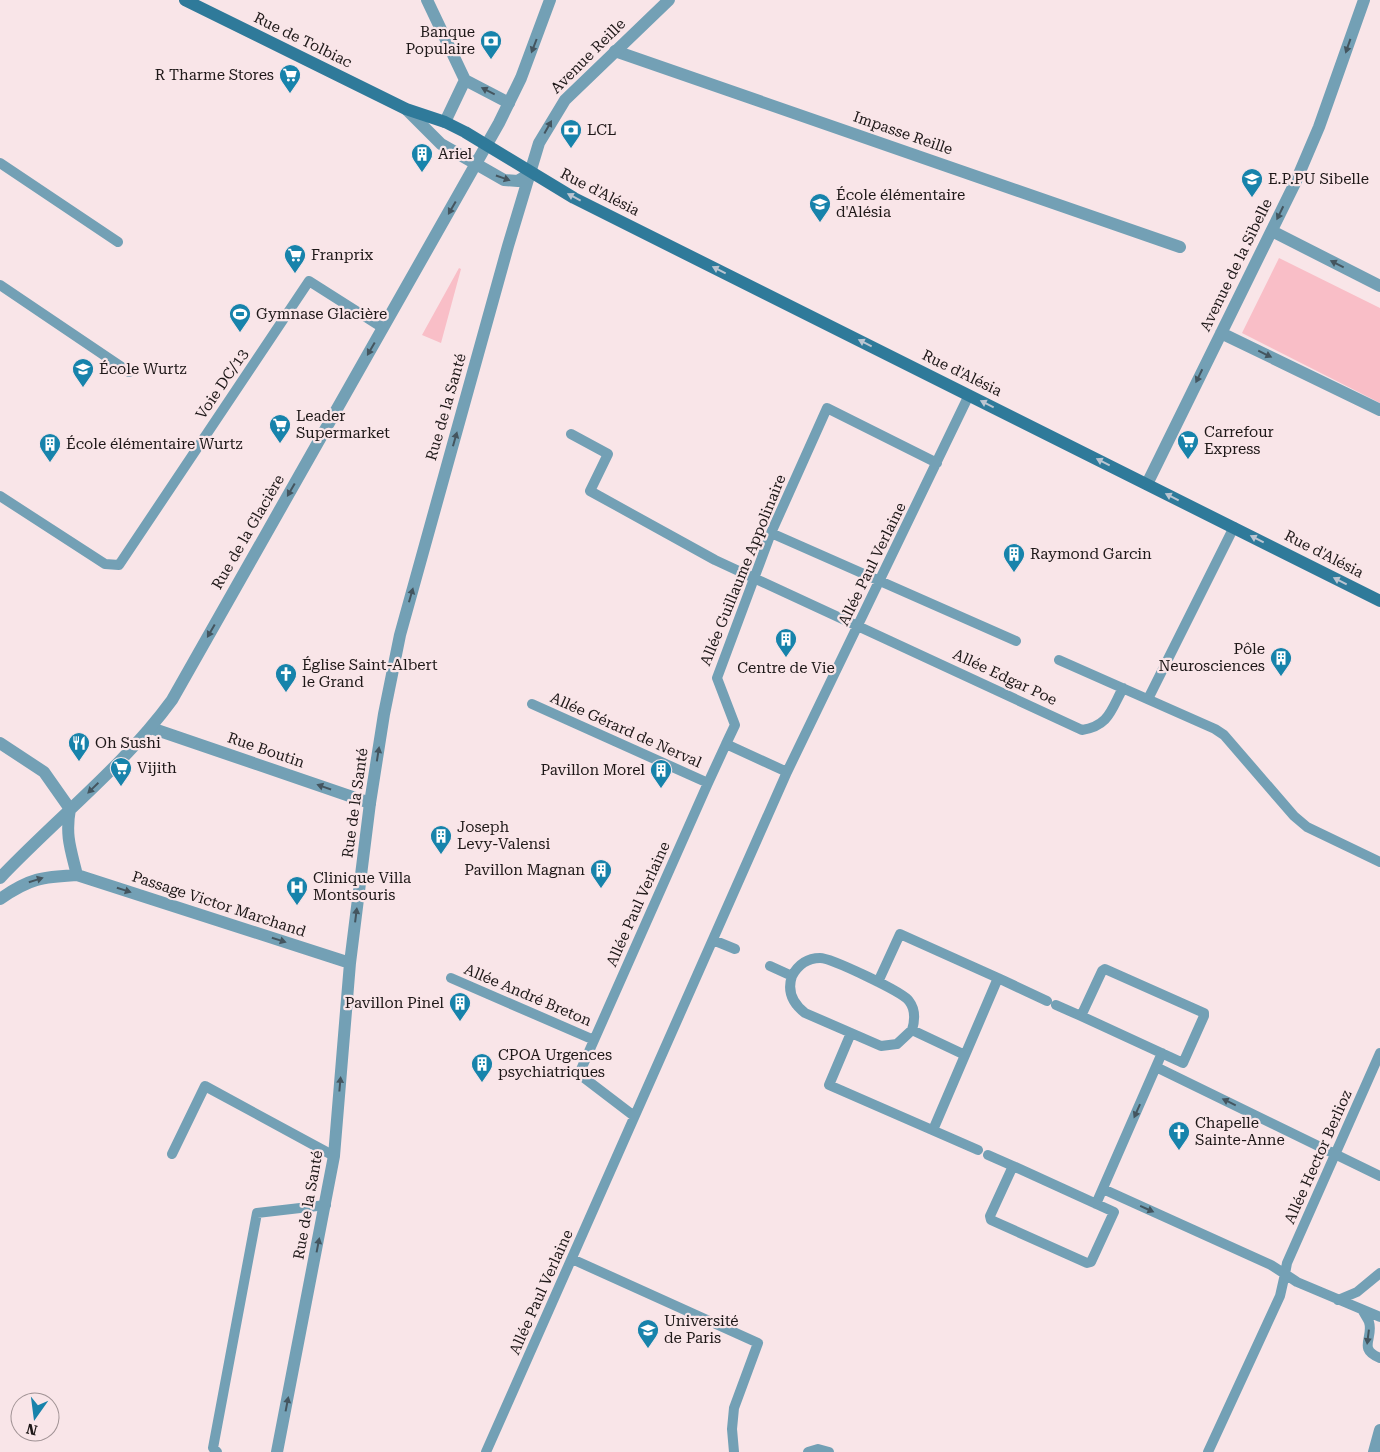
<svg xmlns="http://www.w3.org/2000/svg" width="1380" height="1452" viewBox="0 0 1380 1452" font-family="'Roboto Serif',serif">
<rect width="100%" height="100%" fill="#f9e5e8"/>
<path fill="#f9bec7" d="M1279,258L1380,308V403L1242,333Z
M459,268L461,269L441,343L422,335Z"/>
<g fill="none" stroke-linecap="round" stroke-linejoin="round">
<path stroke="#73a0b5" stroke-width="10" d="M0,163L118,242
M0,285L129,372
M571,434L608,454L590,491L715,560L1082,730C1109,726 1111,710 1123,688
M0,496L105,564L119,565L309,281L383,328
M771,533L1016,641
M1059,660L1215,729L1224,735L1294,816L1307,827L1380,862
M1148,699L1234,527
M532,704L708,783
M726,744L735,725L717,678L771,533L827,408L937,463
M713,940L735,949
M770,966L792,976C798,965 807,958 820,958C831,958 903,992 909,1001C916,1010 915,1020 912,1030
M1105,969L1204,1013V1016L1183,1063L1081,1016L1102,971Z
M792,976C787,991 792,1003 805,1013L881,1046L897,1044L912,1030L965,1055
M451,978L594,1040
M878,982L900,934L998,978
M1056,1005L1081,1016
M851,1033L829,1085L978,1150
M1156,1067L1380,1176
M634,1116L579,1074L708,783L726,744L787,772
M933,1130L998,978L1047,1001
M172,1154L205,1086L334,1156
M988,1155L1013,1166
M1013,1166L1114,1212L1091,1262L1087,1263L991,1220L990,1216Z
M1103,1189L1271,1265L1285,1274L1287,1263L1380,1053
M1096,1204L1162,1053
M572,1259L758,1343L734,1408L732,1429L734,1452
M1338,1300L1357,1292L1380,1273
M1363,1311C1365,1315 1368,1319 1369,1322C1374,1338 1357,1349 1380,1358
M217,1452L213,1448L257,1213L326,1205
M486,1452L787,772L969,395
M808,1452L818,1449L829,1452
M1208,1452L1280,1296L1285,1274L1297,1282L1380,1317"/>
<path stroke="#73a0b5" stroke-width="12" d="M427,0L465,80L509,103
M615,51L1180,247
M445,122L465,80
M1272,231L1380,286
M1221,333L1380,410
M1147,484L1296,181L1319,127L1364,0
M151,728L370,803
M0,743L44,772L70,809
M1374,1452L1380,1430"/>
<path stroke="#73a0b5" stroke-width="12" d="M406,109L441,144L504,180L518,181L530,173
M70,809C65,836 71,850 77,875
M0,878C57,818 123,767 172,700L499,123L521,78L550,0
M0,899C30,878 42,877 77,875L350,963
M277,1452L334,1156L350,963L370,803L384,714L400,635L508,246L539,143L565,100L669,0"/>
<path stroke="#2f7a9a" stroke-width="12" d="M185,0L406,109L445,122L465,132L574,198L1380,601"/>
</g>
<defs><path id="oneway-solid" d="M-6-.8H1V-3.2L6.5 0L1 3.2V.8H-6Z" transform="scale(1.25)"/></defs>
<g fill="#44555f">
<use href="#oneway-solid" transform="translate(534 46) rotate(111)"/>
<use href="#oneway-solid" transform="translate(1348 46) rotate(109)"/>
<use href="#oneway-solid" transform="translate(488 91) rotate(-153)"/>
<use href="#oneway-solid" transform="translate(548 127) rotate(-61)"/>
<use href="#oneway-solid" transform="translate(503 178) rotate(19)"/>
<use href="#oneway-solid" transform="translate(452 208) rotate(120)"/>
<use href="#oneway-solid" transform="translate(1280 213) rotate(116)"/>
<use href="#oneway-solid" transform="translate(1337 264) rotate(-153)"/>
<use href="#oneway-solid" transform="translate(371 349) rotate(120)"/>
<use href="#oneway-solid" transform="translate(1265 354) rotate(26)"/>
<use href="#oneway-solid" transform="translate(1199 376) rotate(116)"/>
<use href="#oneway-solid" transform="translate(455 439) rotate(-74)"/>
<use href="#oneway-solid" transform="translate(291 490) rotate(120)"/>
<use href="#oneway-solid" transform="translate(411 595) rotate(-74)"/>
<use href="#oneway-solid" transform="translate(211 631) rotate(120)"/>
<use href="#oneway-solid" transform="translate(378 754) rotate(-81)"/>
<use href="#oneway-solid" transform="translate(324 787) rotate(-161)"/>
<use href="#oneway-solid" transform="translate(93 788) rotate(136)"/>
<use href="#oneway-solid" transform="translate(36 880) rotate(-17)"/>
<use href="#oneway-solid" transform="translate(124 890) rotate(18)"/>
<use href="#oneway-solid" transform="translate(356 915) rotate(-83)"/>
<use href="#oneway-solid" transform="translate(279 940) rotate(18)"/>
<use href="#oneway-solid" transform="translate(340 1084) rotate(-85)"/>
<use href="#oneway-solid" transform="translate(1229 1102) rotate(-154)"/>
<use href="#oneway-solid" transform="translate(1137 1111) rotate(114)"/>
<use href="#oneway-solid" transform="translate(1147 1209) rotate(24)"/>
<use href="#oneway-solid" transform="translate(318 1245) rotate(-79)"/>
<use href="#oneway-solid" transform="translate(1368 1337) rotate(97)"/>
<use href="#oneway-solid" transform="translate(287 1404) rotate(-79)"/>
</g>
<g fill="#bcc5d1">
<use href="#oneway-solid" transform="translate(574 197) rotate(-152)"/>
<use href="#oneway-solid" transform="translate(719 270) rotate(-153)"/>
<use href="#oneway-solid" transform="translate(865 343) rotate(-153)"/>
<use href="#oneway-solid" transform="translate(987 404) rotate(-153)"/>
<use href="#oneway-solid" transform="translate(1103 462) rotate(-153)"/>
<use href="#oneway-solid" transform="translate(1172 497) rotate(-153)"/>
<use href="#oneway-solid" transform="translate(1257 539) rotate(-153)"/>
<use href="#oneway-solid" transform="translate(1340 581) rotate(-153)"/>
</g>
<defs>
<g id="bank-pin" transform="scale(1.125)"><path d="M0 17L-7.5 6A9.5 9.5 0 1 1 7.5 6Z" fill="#1783ab" stroke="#f9e5e8"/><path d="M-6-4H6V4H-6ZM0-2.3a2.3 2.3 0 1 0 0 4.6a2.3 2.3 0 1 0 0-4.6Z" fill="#fff"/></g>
<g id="supermarket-pin" transform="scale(1.125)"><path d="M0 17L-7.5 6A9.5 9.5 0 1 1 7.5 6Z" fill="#1783ab" stroke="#f9e5e8"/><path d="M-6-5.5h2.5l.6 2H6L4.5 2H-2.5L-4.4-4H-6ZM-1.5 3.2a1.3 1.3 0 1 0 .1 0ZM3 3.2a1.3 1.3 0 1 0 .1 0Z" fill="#fff"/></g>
<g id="building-pin" transform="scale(1.125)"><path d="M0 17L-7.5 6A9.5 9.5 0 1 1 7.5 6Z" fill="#1783ab" stroke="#f9e5e8"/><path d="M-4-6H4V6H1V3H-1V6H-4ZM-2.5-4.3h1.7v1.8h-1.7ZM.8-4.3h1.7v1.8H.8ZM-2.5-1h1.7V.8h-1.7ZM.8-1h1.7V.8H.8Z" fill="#fff"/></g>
<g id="school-pin" transform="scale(1.125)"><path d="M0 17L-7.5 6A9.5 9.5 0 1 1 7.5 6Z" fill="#1783ab" stroke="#f9e5e8"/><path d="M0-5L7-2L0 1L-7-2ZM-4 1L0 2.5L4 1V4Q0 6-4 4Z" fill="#fff"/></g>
<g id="stadium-pin" transform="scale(1.125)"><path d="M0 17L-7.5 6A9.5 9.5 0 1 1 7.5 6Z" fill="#1783ab" stroke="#f9e5e8"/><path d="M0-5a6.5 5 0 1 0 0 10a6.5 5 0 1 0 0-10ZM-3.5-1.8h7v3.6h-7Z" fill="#fff"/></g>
<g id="church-pin" transform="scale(1.125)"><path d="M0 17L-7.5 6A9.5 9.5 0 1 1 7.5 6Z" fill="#1783ab" stroke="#f9e5e8"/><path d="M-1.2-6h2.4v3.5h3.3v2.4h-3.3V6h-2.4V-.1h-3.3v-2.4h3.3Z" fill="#fff"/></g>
<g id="restaurant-pin" transform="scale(1.125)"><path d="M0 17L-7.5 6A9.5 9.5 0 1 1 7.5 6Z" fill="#1783ab" stroke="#f9e5e8"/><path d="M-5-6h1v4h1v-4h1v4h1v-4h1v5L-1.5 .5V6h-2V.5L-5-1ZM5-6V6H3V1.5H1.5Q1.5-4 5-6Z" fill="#fff"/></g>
<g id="hospital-pin" transform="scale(1.125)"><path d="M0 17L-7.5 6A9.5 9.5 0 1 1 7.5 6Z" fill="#1783ab" stroke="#f9e5e8"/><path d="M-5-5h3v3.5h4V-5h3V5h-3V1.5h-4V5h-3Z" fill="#fff"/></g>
<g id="university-pin" transform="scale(1.125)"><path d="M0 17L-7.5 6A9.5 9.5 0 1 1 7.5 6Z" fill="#1783ab" stroke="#f9e5e8"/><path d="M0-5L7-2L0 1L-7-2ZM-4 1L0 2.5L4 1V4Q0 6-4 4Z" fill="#fff"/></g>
</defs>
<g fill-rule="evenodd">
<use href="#bank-pin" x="491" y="41"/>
<use href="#supermarket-pin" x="290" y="75"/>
<use href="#bank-pin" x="571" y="130"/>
<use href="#building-pin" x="422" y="154"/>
<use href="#school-pin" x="1252" y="179"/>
<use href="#school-pin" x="820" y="204"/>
<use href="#supermarket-pin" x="295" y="255"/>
<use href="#stadium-pin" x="240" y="314"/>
<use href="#school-pin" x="83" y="369"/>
<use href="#supermarket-pin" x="280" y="425"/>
<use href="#supermarket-pin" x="1188" y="441"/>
<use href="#building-pin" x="50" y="444"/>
<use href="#building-pin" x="1014" y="554"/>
<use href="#building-pin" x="786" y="639"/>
<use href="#building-pin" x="1281" y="658"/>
<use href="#church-pin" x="286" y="674"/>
<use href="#restaurant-pin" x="79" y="743"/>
<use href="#supermarket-pin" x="121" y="768"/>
<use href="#building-pin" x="661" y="770"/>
<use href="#building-pin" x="441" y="836"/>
<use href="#building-pin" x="601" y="870"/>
<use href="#hospital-pin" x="297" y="887"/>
<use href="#building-pin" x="460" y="1003"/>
<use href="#building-pin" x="482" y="1064"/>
<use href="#church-pin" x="1179" y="1132"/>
<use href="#university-pin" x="648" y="1330"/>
</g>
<g text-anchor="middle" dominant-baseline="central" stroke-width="4.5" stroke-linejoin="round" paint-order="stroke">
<g font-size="15" fill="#1e1818" stroke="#f9e5e8" text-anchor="start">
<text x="475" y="32" text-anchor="end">Banque<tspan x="475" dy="17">Populaire</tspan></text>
<text x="274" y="75" text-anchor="end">R Tharme Stores</text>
<text x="587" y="130">LCL</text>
<text x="438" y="154">Ariel</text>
<text x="1268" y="179">E.P.PU Sibelle</text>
<text x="836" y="195">École élémentaire<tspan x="836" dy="17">d'Alésia</tspan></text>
<text x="311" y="255">Franprix</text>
<text x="256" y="314">Gymnase Glacière</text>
<text x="99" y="369">École Wurtz</text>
<text x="296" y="416">Leader<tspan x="296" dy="17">Supermarket</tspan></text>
<text x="1204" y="432">Carrefour<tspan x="1204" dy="17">Express</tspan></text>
<text x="66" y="444">École élémentaire Wurtz</text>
<text x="1030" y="554">Raymond Garcin</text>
<text x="1265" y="649" text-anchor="end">Pôle<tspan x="1265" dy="17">Neurosciences</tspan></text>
<text x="302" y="665">Église Saint-Albert<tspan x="302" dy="17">le Grand</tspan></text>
<text x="786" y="668" text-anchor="middle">Centre de Vie</text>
<text x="95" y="743">Oh Sushi</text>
<text x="137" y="768">Vijith</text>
<text x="645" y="770" text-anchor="end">Pavillon Morel</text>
<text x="457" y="827">Joseph<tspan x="457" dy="17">Levy-Valensi</tspan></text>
<text x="585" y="870" text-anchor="end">Pavillon Magnan</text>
<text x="313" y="878">Clinique Villa<tspan x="313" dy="17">Montsouris</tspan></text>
<text x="444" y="1003" text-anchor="end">Pavillon Pinel</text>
<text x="498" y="1055">CPOA Urgences<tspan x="498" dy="17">psychiatriques</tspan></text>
<text x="1195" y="1123">Chapelle<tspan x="1195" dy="17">Sainte-Anne</tspan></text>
<text x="664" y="1321">Université<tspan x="664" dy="17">de Paris</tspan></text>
</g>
<g font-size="15" fill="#1e1818" stroke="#f9e5e8">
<text transform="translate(303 40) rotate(26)">Rue de Tolbiac</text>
<text transform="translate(588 56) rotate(-45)">Avenue Reille</text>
<text transform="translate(903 133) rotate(19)">Impasse Reille</text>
<text transform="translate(600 192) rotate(27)">Rue d'Alésia</text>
<text transform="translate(1236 265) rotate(-64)">Avenue de la Sibelle</text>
<text transform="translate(962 373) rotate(26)">Rue d'Alésia</text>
<text transform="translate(222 384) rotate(-56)">Voie DC/13</text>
<text transform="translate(446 407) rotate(-74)">Rue de la Santé</text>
<text transform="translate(248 532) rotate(-60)">Rue de la Glacière</text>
<text transform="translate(1324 554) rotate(27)">Rue d'Alésia</text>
<text transform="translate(872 564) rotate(-64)">Allée Paul Verlaine</text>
<text transform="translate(743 570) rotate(-68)">Allée Guillaume Appolinaire</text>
<text transform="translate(1005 677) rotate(25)">Allée Edgar Poe</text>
<text transform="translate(626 730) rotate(24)">Allée Gérard de Nerval</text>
<text transform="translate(266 750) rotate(19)">Rue Boutin</text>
<text transform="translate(355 803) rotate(-82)">Rue de la Santé</text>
<text transform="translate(219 904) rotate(18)">Passage Victor Marchand</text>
<text transform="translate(638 904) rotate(-66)">Allée Paul Verlaine</text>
<text transform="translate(528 995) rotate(23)">Allée André Breton</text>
<text transform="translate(1318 1157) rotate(-66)">Allée Hector Berlioz</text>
<text transform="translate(308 1205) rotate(-80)">Rue de la Santé</text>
<text transform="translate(541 1292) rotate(-66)">Allée Paul Verlaine</text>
</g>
</g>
<g transform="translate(35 1417) rotate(194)"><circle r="24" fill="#f9e5e8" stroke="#a19395"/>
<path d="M0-4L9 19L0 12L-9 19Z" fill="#1783ab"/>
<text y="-8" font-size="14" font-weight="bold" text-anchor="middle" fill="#1e1818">N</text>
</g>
</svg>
